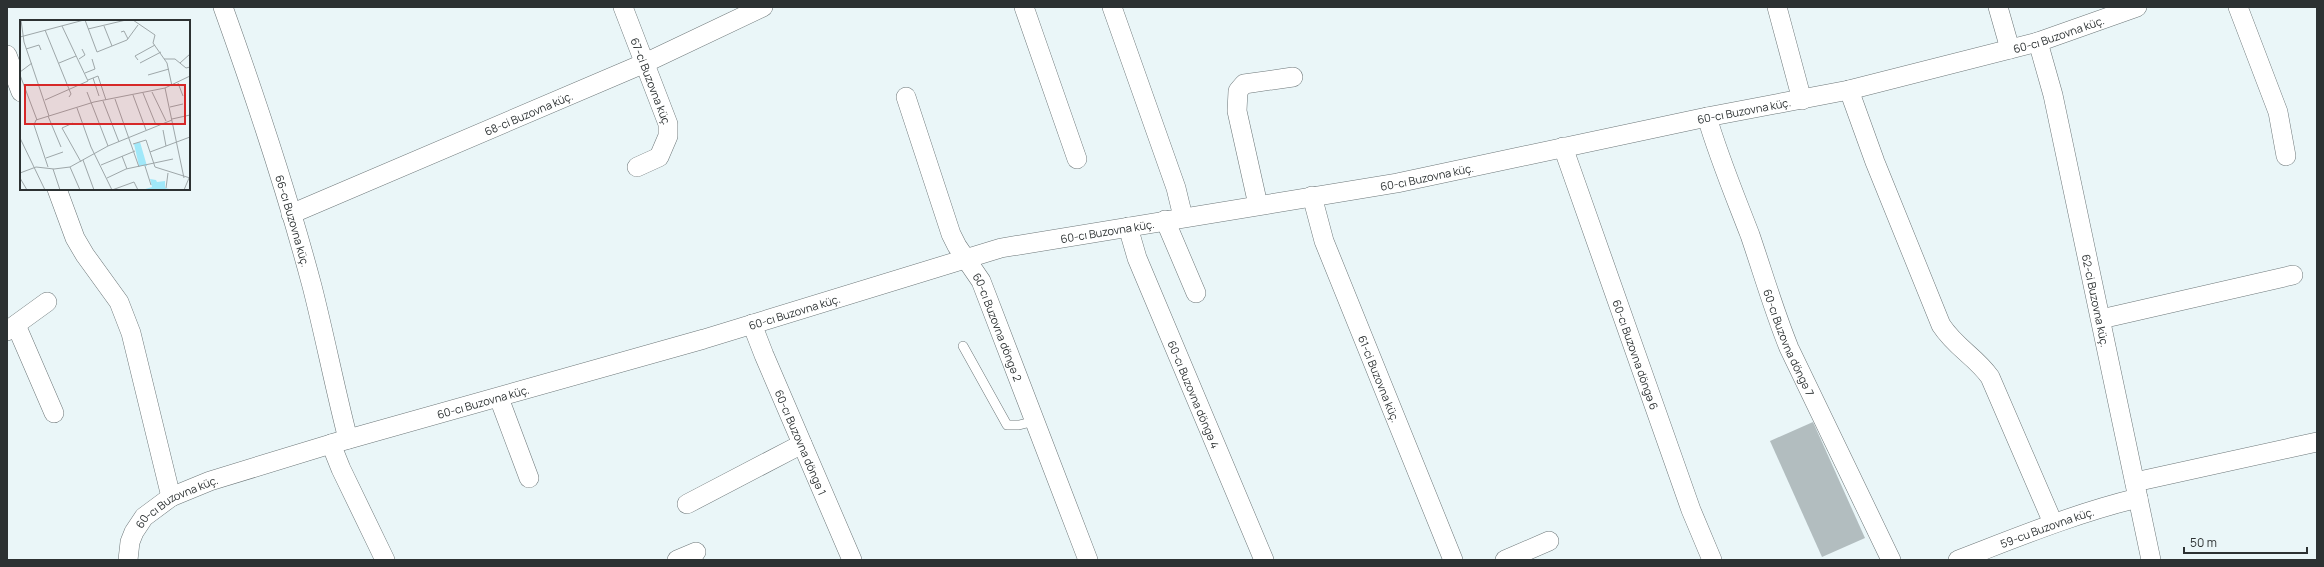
<svg xmlns="http://www.w3.org/2000/svg" width="2324" height="567" viewBox="0 0 2324 567" font-family="Manrope,sans-serif">
<rect width="100%" height="100%" fill="#eaf6f8"/>
<path fill="#b2bdbf" d="M1813,422L1865,538L1822,557L1770,441Z"/>
<g fill="none" stroke-linecap="round" stroke-linejoin="round">
<g stroke="#6c7678" stroke-width="10">
<path id="lane" d="M963,346L1007,425H1019L1035,421"/>
</g>
<g stroke="#6c7678" stroke-width="20">
<g id="street">
<path id="s1" d="M223,7C256,99 287,192 312,286C325,337 335,389 348,439"/>
<path id="s2" d="M623,7L668,124V136L659,157L637,167"/>
<path d="M1024,7L1077,159"/>
<path d="M1112,7L1176,188L1183,217"/>
<path d="M1777,7L1802,100"/>
<path d="M1998,7L2010,49"/>
<path d="M2238,7L2278,112L2286,156"/>
<path id="s3" d="M2038,42L2053,95L2151,560"/>
<path d="M7,55L21,92"/>
<path d="M1849,90L1875,162L1941,325C1956,348 1975,356 1990,377L2053,523"/>
<path id="s4" d="M906,97L951,234L957,246L981,281L1088,560"/>
<path id="s5" d="M1707,117C1719,158 1735,196 1750,235C1763,273 1774,311 1789,348L1891,560"/>
<path id="s6" d="M1563,147L1691,510L1712,560"/>
<path d="M57,189L75,238L85,255L119,302L131,333L171,497"/>
<path id="s7" d="M1312,196L1324,241L1453,560"/>
<path d="M1258,205L1237,111L1238,91L1244,84L1293,77"/>
<path id="s8" d="M291,214L645,63L763,7"/>
<path d="M1165,220L1196,293"/>
<path id="s9" d="M1128,227L1137,258L1264,560"/>
<path d="M2101,319L2293,275"/>
<path id="s10" d="M752,324L764,355L852,560"/>
<path d="M16,325L54,413"/>
<path d="M7,331L47,302"/>
<path d="M499,398L529,478"/>
<path d="M331,444L341,469L385,560"/>
<path d="M2135,482L2317,442"/>
<path d="M687,504L802,444"/>
<path id="s11" d="M128,560L130,542L134,532L144,517L171,497L210,481L331,444L704,339L1001,248L1397,183L1707,117L1849,90L2038,42L2137,7"/>
<path d="M677,560L696,552"/>
<path d="M1505,560L1549,541"/>
<path id="s12" d="M1958,560C2018,537 2076,513 2138,498"/>
</g>
</g>
<use href="#lane" stroke="#fff" stroke-width="9"/>
<use href="#street" stroke="#fff" stroke-width="19"/>
</g>
<g text-anchor="middle" dominant-baseline="central" stroke-width="3.5" stroke-linejoin="round" paint-order="stroke">
<g font-size="11" fill="#2c3132" stroke="#eaf6f8">
<text stroke="none"><textPath href="#s11" startOffset="2027">60-cı Buzovna küç.</textPath></text>
<text stroke="none"><textPath href="#s2" startOffset="80">67-ci Buzovna küç.</textPath></text>
<text stroke="none"><textPath href="#s11" startOffset="1703">60-cı Buzovna küç.</textPath></text>
<text stroke="none"><textPath href="#s8" startOffset="258">68-ci Buzovna küç.</textPath></text>
<text stroke="none"><textPath href="#s11" startOffset="1379">60-cı Buzovna küç.</textPath></text>
<text stroke="none"><textPath href="#s1" startOffset="225">66-cı Buzovna küç.</textPath></text>
<text stroke="none"><textPath href="#s11" startOffset="1055">60-cı Buzovna küç.</textPath></text>
<text stroke="none"><textPath href="#s3" startOffset="265">62-ci Buzovna küç.</textPath></text>
<text stroke="none"><textPath href="#s11" startOffset="731">60-cı Buzovna küç.</textPath></text>
<text stroke="none"><textPath href="#s4" startOffset="249">60-cı Buzovna döngə 2</textPath></text>
<text stroke="none"><textPath href="#s5" startOffset="240">60-cı Buzovna döngə 7</textPath></text>
<text stroke="none"><textPath href="#s6" startOffset="220">60-cı Buzovna döngə 6</textPath></text>
<text stroke="none"><textPath href="#s7" startOffset="195">61-ci Buzovna küç.</textPath></text>
<text stroke="none"><textPath href="#s9" startOffset="180">60-cı Buzovna döngə 4</textPath></text>
<text stroke="none"><textPath href="#s11" startOffset="407">60-cı Buzovna küç.</textPath></text>
<text stroke="none"><textPath href="#s10" startOffset="128">60-cı Buzovna döngə 1</textPath></text>
<text stroke="none"><textPath href="#s11" startOffset="83">60-cı Buzovna küç.</textPath></text>
<text stroke="none"><textPath href="#s12" startOffset="95">59-cu Buzovna küç.</textPath></text>
</g>
</g>
<g transform="translate(20 20)">
<rect width="170" height="170" fill="#eaf6f8"/>
<path d="M120,122L127,146H119L114,124ZM130,159L136,160L137,162L145,161V168L153,170H122L132,167Z" fill="#a0e8f9"/>
<path fill="none" stroke="#9ea7a9" stroke-width="1" d="M1,0L4,22L29,96M65,0L77,32L107,20L118,5M113,0L135,15L133,23L147,43L152,66M84,6L92,26M68,9L106,0M25,10L51,74L49,77M101,12L104,11L108,19M0,17L64,0M6,29L19,25L21,30M59,39L65,35L62,29M144,39H155L166,48L170,47M118,40L115,36L135,25M39,43L56,36M120,43L141,32M160,43L170,34M0,52L12,43M65,53L75,49L72,39M0,55L17,100M128,55L149,49M73,58L79,76M68,60L78,56L86,80M158,63L163,76M145,68L164,158M67,72L88,126M132,72L146,101M123,73L136,105M113,75L126,110M95,79L119,147M25,80L68,61L42,6M83,81L99,122M150,87L163,84M57,88L71,127L92,170M28,96L41,127M152,99L170,95M53,103L42,108L61,142M143,110L146,126M0,118L25,170M113,124L126,120L135,147L170,158M130,132L170,117M102,136L107,149M26,138L43,132M63,140L74,170M81,145L115,131M125,146L131,165M28,147L14,105L16,100L74,82L145,68L170,56M50,147L60,170M33,149L40,170M0,153L16,147L34,149L50,147L88,126L152,100M0,158L7,170M87,158L106,149L153,139M146,168L148,153M92,170L114,162L118,170M164,170L169,158"/>
<path fill="#d62828" fill-opacity="0.15" stroke="#d62828" stroke-width="2" d="M5,65H165V104H5Z"/>
<rect width="170" height="170" fill="none" stroke="#2c3132" stroke-width="2"/>
</g>
<rect width="2324" height="567" fill="none" stroke="#2c3132" stroke-width="16"/>
<path d="M2184 547v6h123v-6" fill="none" stroke="#2c3132" stroke-width="2"/>
<text x="2190" y="547" font-size="12" fill="#2c3132" stroke="#eaf6f8" stroke-width="3" paint-order="stroke">50 m</text>
</svg>
